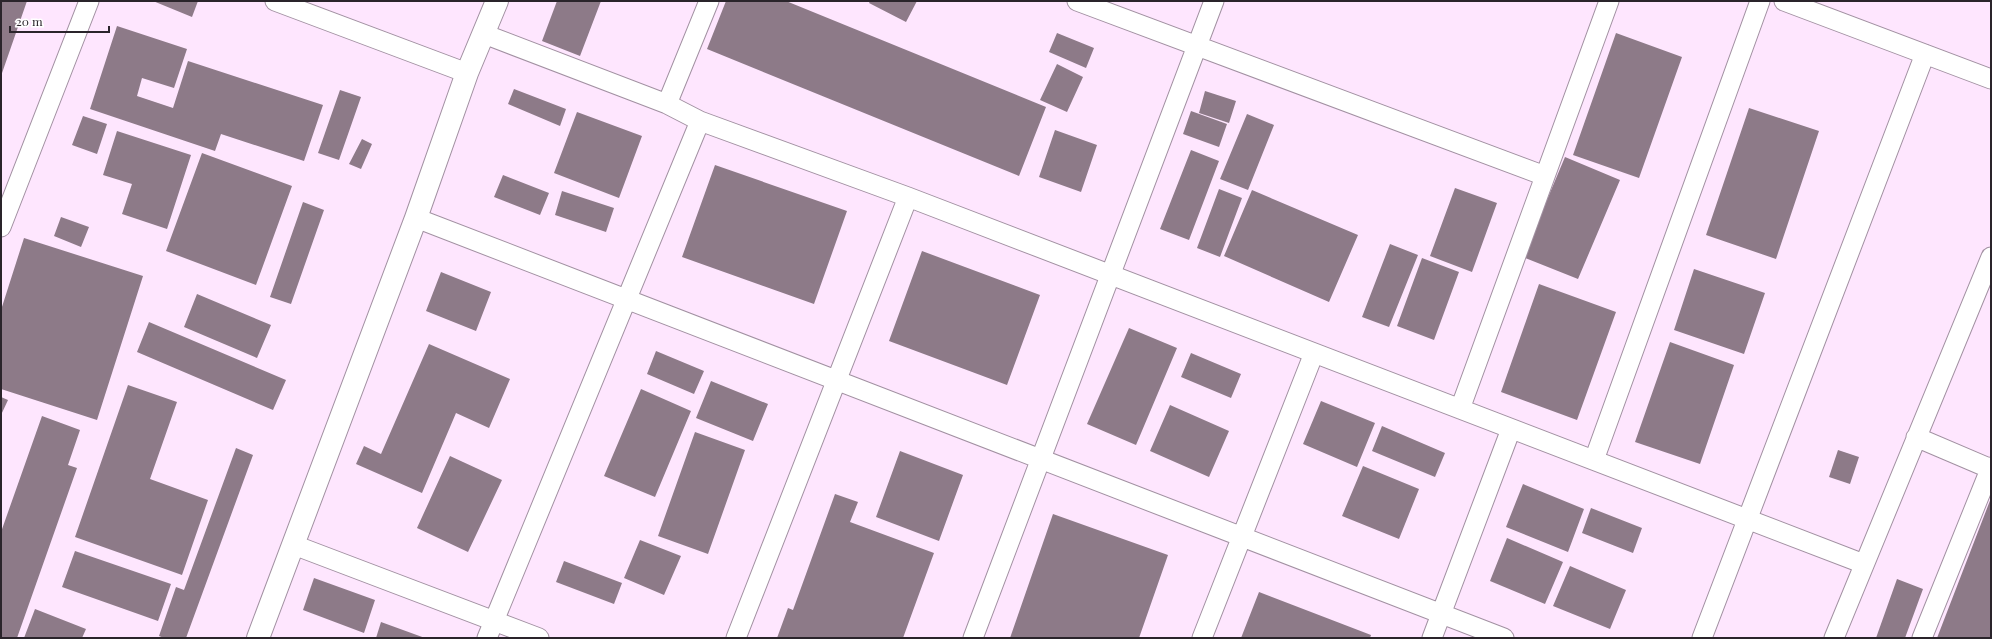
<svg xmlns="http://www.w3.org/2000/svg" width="1992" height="639" viewBox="0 0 1992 639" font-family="'Playfair Display',serif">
<rect width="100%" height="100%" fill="#fdf2fd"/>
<path fill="#fee6fe" d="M1,1H1991V638H1Z"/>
<path fill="#8d7a88" d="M1,1H27L1,76Z
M153,1H198L192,17Z
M557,1H601L580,56L542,41Z
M726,1H786L1046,107L1019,176L707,49Z
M870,1H917L906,22L869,3Z
M117,26L187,49L174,88L142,78L137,96L173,108L188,61L323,105L304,161L221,134L215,151L90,109Z
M1057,33L1094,48L1086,68L1049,52Z
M1616,33L1682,57L1639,178L1573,155Z
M1057,64L1083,77L1067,112L1040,100Z
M514,89L566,109L560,126L508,104Z
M340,90L361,97L339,160L318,153Z
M1205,91L1236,101L1229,123L1199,113Z
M1749,108L1819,131L1776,259L1706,235Z
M1191,111L1227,124L1219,147L1183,134Z
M577,112L642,136L619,198L554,173Z
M1247,114L1274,125L1248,190L1220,179Z
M83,116L107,124L97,154L72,145Z
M1055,130L1097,145L1081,192L1039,177Z
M117,131L191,155L167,229L122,214L132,184L103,175Z
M362,139L372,144L361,169L349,164Z
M1191,150L1219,161L1189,240L1160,229Z
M202,153L292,186L256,285L166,251Z
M1565,157L1620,180L1578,279L1523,257Z
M715,165L847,211L814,304L682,257Z
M503,175L549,193L540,215L494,197Z
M1455,188L1497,203L1472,272L1430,256Z
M1219,189L1242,198L1220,257L1197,248Z
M1252,190L1358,235L1329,302L1224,256Z
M562,191L614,208L606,232L555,215Z
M303,202L324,210L291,304L270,297Z
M61,217L89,227L81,247L54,236Z
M24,238L143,276L97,420L1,389V310Z
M1390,244L1418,255L1389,327L1362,317Z
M922,251L1040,295L1007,385L889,341Z
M1422,258L1459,272L1434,340L1397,326Z
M1694,269L1765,293L1744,354L1674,330Z
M441,272L491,292L476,331L426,311Z
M1539,284L1616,312L1577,420L1501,392Z
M197,294L271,325L257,358L184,327Z
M149,322L286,380L273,410L137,352Z
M1129,328L1177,348L1136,445L1087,424Z
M1670,342L1734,365L1700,464L1635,442Z
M429,344L510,379L489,428L456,413L422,493L356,464L364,446L381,454Z
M656,351L704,371L694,394L647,374Z
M1191,353L1241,374L1231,398L1181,377Z
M711,381L768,404L753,441L696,418Z
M128,385L177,402L150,479L208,500L182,575L75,537Z
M641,389L691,411L655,497L604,476Z
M1,397L8,400L1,415Z
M1321,401L1375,423L1357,467L1303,444Z
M1170,405L1229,431L1209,477L1150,451Z
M42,416L80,430L68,465L77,468L17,638H1V532Z
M1382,426L1445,453L1435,477L1372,451Z
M695,432L745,450L708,554L658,536Z
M236,448L253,455L186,638H164L159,636L176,587L184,590Z
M1838,450L1859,457L1850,484L1829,477Z
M900,451L963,475L939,541L876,517Z
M450,456L502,480L468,552L417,528Z
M1363,466L1419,489L1399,539L1342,516Z
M1523,484L1584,509L1568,552L1506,527Z
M835,494L858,502L850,522L934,553L903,638H777L788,608L793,610Z
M1991,498V638H1937Z
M1591,508L1642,528L1633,553L1582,533Z
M1053,514L1168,555L1139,638H1010Z
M1507,538L1563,562L1545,604L1490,581Z
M640,540L681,556L664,595L624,578Z
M75,551L171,584L158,621L62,587Z
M564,561L622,583L614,604L556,582Z
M1570,566L1626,590L1610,629L1553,606Z
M314,578L375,600L364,633L303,610Z
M1897,579L1923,589L1905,638H1876Z
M1259,592L1371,635L1370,638H1241Z
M35,609L86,629L82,638H24Z
M381,622L425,638H376Z"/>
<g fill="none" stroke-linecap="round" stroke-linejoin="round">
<g stroke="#a291a2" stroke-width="21">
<path id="service" d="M275,1L467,73
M1077,1L1545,176
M1784,1L1991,79
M484,34L667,104L700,121L908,197L1864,564
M667,104L709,1
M416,218L1504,638
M1,227L89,1
M1460,409L1609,1
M1916,437L1991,469
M1594,460L1760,1
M294,545L539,638
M487,638L700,121
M736,638L908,197
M973,638L1214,1
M1202,638L1314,353
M1432,638L1511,429
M1702,638L1925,54
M1834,638L1991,257
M1922,638L1991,467"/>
</g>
<g stroke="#a291a2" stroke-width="24">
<path id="tertiary" d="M258,638L416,218L467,73L497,1"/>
</g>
<use href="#service" stroke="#fff" stroke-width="19"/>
<use href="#tertiary" stroke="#fff" stroke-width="22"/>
</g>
<rect width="1992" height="639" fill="none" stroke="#2a242b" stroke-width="4"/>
<path d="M10 26v6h99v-6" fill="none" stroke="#2a242b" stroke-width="2"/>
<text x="16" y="26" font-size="12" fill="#2a242b" stroke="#ffffff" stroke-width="3" paint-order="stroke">20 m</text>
</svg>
